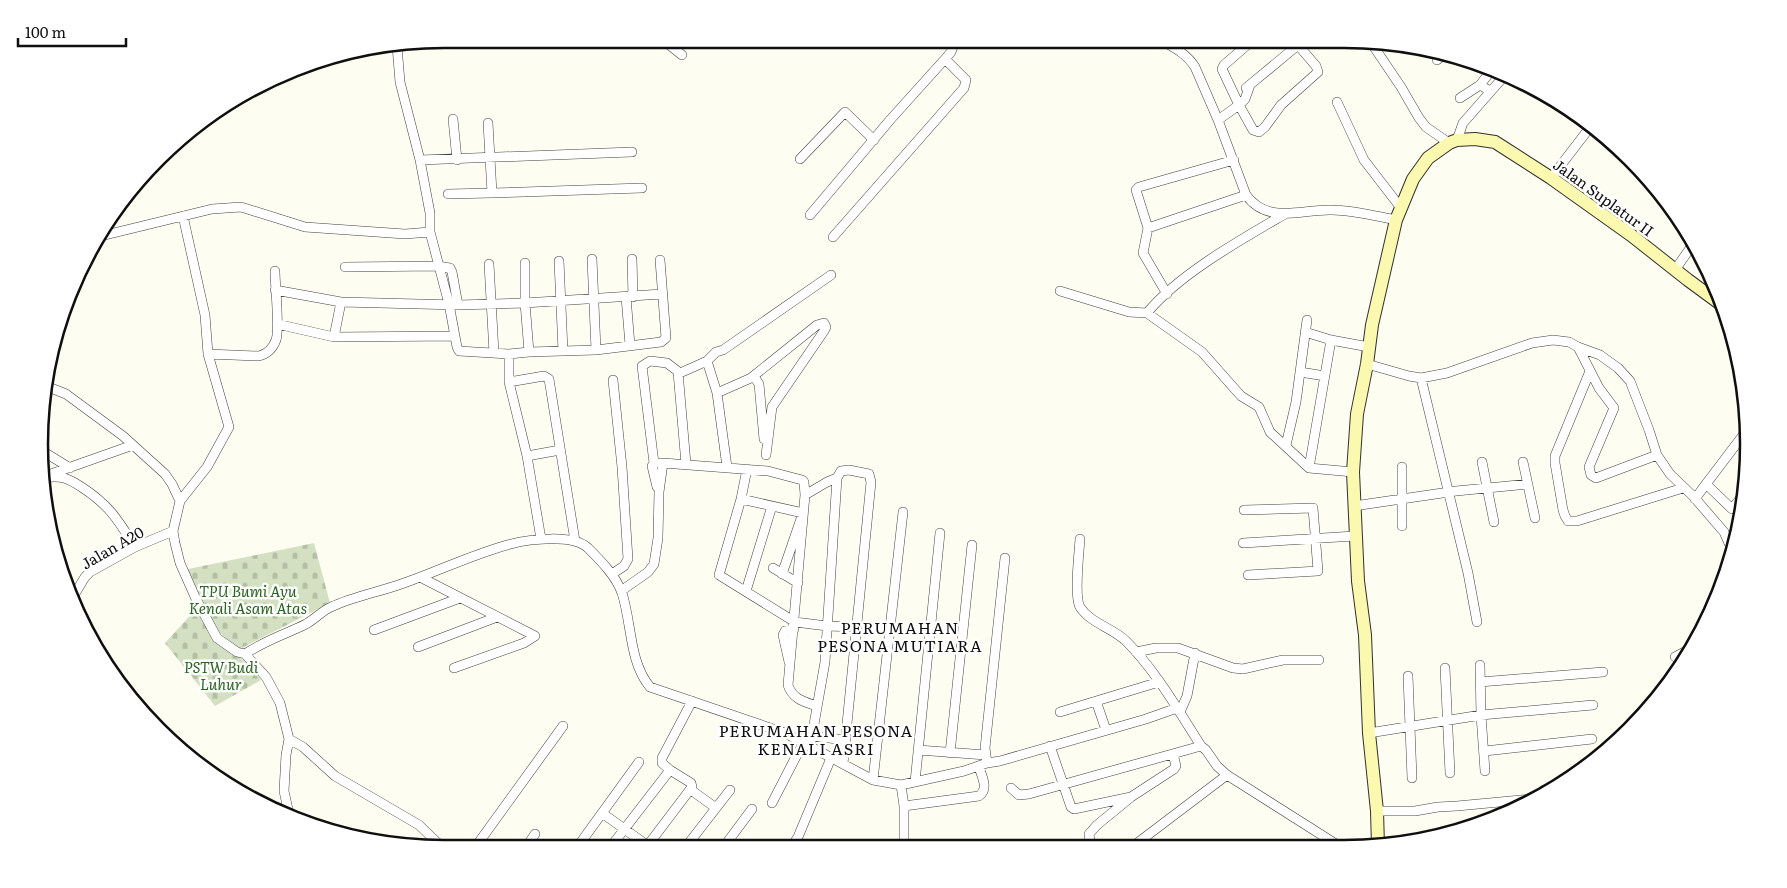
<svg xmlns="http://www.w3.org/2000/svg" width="1787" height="888" viewBox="0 0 1787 888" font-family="Literata,serif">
<defs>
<pattern id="cemetery-stones" width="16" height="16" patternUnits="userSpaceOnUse" patternTransform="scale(1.25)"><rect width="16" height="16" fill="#d4e0c2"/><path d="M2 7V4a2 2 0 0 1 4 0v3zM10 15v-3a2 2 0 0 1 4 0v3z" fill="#b5bfa6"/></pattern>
</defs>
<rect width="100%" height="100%" fill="#fefdf1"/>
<path fill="url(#cemetery-stones)" d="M314,543L330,603L238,650L214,627L188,569Z
M197,608L214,640L242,659L261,680L215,706L165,643Z"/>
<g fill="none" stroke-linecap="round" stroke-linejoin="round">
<g stroke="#424242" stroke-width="10">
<path id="street" d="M662,39L682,55
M1159,39C1173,47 1186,53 1195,67L1218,120L1246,195C1268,225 1300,209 1332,210C1353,210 1375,216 1396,220
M1306,39C1313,48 1322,43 1331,39
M1370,41L1401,87L1419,118L1426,127L1449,143
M397,46L400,82L420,160L430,213V232L449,304L457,347L459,351L509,354L529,352L596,350L661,342L666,338L660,260
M1437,60L1445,54
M1250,85L1245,99L1239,105L1253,130L1259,132L1265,127L1281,105L1318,72L1316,66L1298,45
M1246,88L1298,45L1294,39
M1490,91L1480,85L1493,68
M1460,98L1480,85
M1337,102L1364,160L1401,208
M453,119L457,160
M1218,120L1239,105L1222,69L1224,65L1254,39
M488,123L492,193L642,188
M1457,140L1463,123L1506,74
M800,159L845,112L874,140
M420,160L632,152
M1551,178L1591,126
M448,194L492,193
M1285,214C1242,239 1179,274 1147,313L1202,352L1241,396L1259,407L1270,432L1309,468L1353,472
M810,215L890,120L945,59L951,52L956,39
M1148,228L1246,195
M97,237L212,209L241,207L305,227L405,234L430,232
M833,237L964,88L966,80L945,59
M592,259L596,350
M632,259L633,297
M559,261L563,351
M525,263V303L529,352
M489,264L494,353
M345,267L438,266L450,268L452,272L458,305
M1675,270L1693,244
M275,290L341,302L458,305L525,303L662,294
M1060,291L1129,312L1147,313
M1167,294L1143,253L1148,228L1136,190L1139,187L1234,160
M626,297L630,345
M277,324L334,337L455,336
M1305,332L1331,340L1369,347
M334,337L341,302
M1578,347L1600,355L1618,368L1630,381L1649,430L1657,455L1670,474L1693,496L1724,532L1732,550
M208,354L259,356C267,354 273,348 276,340C280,329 275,286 275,271
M509,354V382L527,456L541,539
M1367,364L1409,376L1421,378L1447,373L1532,343L1553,340L1569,342L1578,347L1599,388L1614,408L1589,467L1591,475L1596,478L1657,455
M1590,371L1555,456V463L1563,510L1565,516L1568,521H1577L1683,488
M678,372L686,464
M1300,372L1325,376
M751,378L817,325L824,323L826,327L824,331L772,407L766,455
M1421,378L1468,573L1477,622
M509,382L544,376L549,379L575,541
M46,386L66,394L123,436L165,474L172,484L180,501L173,531L175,543L180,563L196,599L217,638L237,652L245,654L266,677L280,703L289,739L286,755L284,791L290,819
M717,393L751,378H755L759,384L764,439
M1286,445L1296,402L1307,320
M44,452L70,468
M527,456L560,450
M1482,462L1494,522
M1523,462L1535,518
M654,463L642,366L650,361L667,363L680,373L707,361
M727,467L717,393L707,361L716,352L723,350L831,275
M1402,467V526
M1309,468L1331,340
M747,469L741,499L719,575L795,622L827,626L857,627
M51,474L133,445
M43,478C62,475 68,478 83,488C110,506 118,520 135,547
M1706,484L1747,430
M657,487L652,466L654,463H658
M741,499L803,513L782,574
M1695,499L1706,484L1732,509L1743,495
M180,501L207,467L229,427L208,354L205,315L183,216
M1354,506L1456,491L1528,484
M1244,510L1313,508L1318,571L1248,575
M1080,539C1079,553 1074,597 1080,607C1090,623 1113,628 1126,641C1156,671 1178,710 1201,746L1206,750L1217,766L1227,775L1339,846
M1243,543L1355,536
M773,568L798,583
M612,574L624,566L628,559L622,467L613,380
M420,577L535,636L524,643L454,668
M621,591L648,572L654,564L658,538L659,492L663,463L768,471L802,480L804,482L805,495
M746,591L772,506
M73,597L85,577L90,572L135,547L173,531
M374,630L460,598
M418,647L497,617
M1136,652L1156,648H1178L1233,668L1243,669L1283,660H1319
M245,654C264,641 286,634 306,624C315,619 322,611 331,607C354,596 380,592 404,583C439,571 475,553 511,544C530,539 573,534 588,548C601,561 616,576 622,593C632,624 629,662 650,687L785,733L873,780L901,785L964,771L987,763L1000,761L1146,719L1177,708
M1675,657L1688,650
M789,662L783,635L785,631L794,629
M1480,665L1481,715L1485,771
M1445,668L1450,773
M1408,676L1412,778
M1480,682L1603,672
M1096,701L1106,730
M817,706C805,702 792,699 788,685L805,495L827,482L837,478
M1060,712L1159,682
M1180,712L1187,696L1195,653
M1369,733L1481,715L1593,705
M812,736L846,740
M289,739L303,747L335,776L419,825L444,849
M1050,746L1071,807L1074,809L1131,797L1174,769L1176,766L1173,754
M810,747L825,662L837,478L841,471L849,470L869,474L871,482L843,764
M918,750L986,755
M1485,751L1592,739
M950,753L972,545
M987,763L985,748L1005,558
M873,780L903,512
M915,782L940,533
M901,785L904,806V848
M1011,788L1019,795L1029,794L1201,746
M691,790L716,808
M1542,793L1544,790L1549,789
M772,803L803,743
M904,806L979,796C989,789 982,777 979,767
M1377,811H1415L1438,807L1457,806L1532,799
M602,813L651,848
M1092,847L1090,841L1089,834L1097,825L1130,798
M1132,847L1227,775
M685,848L730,790
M723,848L752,809
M791,848L798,837L831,758
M474,849L563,726
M525,849L535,834
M576,849L639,762
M609,849L670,770
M645,849L692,787L691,783L670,770L662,763V758L692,701"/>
</g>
<g stroke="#313131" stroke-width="14">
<path id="secondary" d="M1378,846L1377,811L1369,733L1365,635L1358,581L1353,472L1357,414L1367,364L1372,325L1396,220L1413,179L1428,158L1449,143L1457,140L1475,139L1495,142L1551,178L1631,235L1688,280L1722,305"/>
</g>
<use href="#street" stroke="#fff" stroke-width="9"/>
<use href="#secondary" stroke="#fbf8af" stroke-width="12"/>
</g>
<g text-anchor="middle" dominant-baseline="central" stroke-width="5" stroke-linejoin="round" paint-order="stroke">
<g font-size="15" fill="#0f0f0f" stroke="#fff">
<text transform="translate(1604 197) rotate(36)">Jalan Suplatur II</text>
<text transform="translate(112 547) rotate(-30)">Jalan A20</text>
</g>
<g font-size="15" font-style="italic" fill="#2b6421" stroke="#fff">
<text x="248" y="590">TPU Bumi Ayu<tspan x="248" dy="17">Kenali Asam Atas</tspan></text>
<text x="221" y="666">PSTW Budi<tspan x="221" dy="17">Luhur</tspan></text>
</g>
<g font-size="16" letter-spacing="1" fill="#0f0f0f" stroke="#fff">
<text x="900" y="627">PERUMAHAN<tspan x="900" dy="18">PESONA MUTIARA</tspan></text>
<text x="816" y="730">PERUMAHAN PESONA<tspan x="816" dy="18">KENALI ASRI</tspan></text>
</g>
</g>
<path d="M0 0H1787V888H0ZM444 48H1344A396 396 0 0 1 1740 444V444A396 396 0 0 1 1344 840H444A396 396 0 0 1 48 444V444A396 396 0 0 1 444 48Z" fill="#fff" fill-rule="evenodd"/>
<path fill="none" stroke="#0f0f0f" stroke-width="2.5" d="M444 48H1344A396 396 0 0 1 1740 444V444A396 396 0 0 1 1344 840H444A396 396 0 0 1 48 444V444A396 396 0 0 1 444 48Z"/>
<path d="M18 38v8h108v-8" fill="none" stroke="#0f0f0f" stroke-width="2.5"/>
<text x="25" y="38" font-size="15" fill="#0f0f0f" stroke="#ffffff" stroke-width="4" paint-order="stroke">100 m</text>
</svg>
